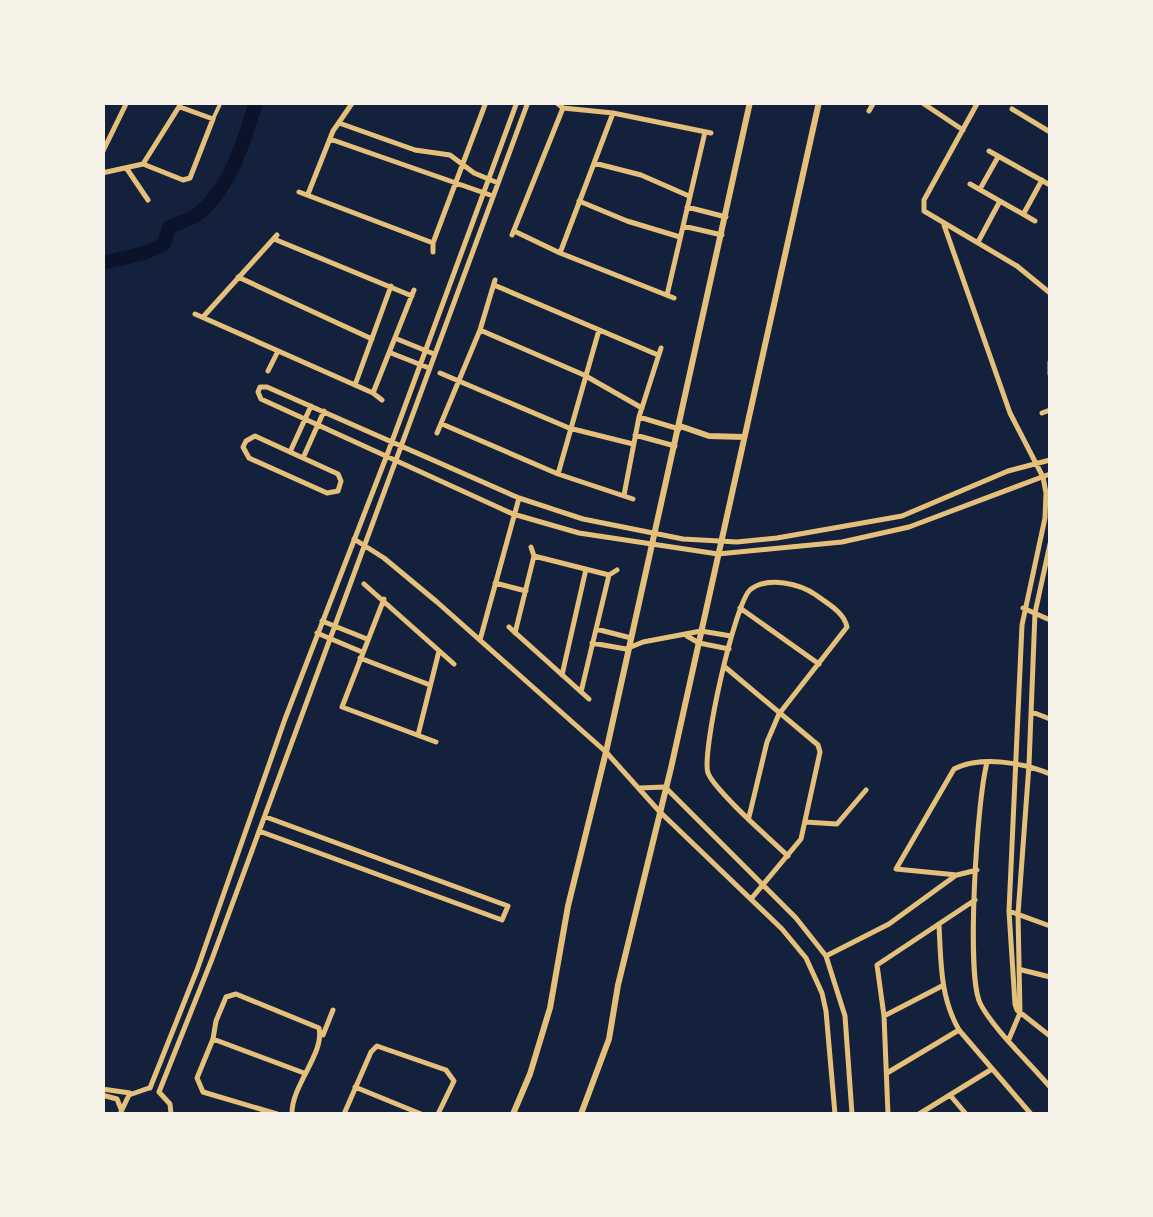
<svg xmlns="http://www.w3.org/2000/svg" width="1153" height="1217" viewBox="0 0 1153 1217" font-family="Lato,sans-serif">
<rect width="100%" height="100%" fill="#14213d"/>
<g fill="none" stroke-linecap="round" stroke-linejoin="round">
<path stroke="#0b132b" stroke-width="14" d="M102,263L145,253L164,244L169,227C178,223 190,220 198,214C231,187 244,141 256,102"/>
<path stroke="#e5c07b" stroke-width="4" d="M213,119L221,102"/>
<path stroke="#e5c07b" stroke-width="5" d="M921,102L963,130
M978,102L924,200V211L1017,266L1050,293
M557,103L563,108L613,113L711,133
M1012,109L1050,132
M869,111L874,102
M339,123L415,150L450,155L474,173L498,183
M330,139L493,196
M989,151L1050,185
M102,153L127,102
M594,163L641,175L689,196
M143,164L183,180L190,178L213,119L180,107
M143,164L182,102
M127,169L148,200
M102,173L143,164
M970,184L1035,221
M980,189L998,157
M299,192L433,243
M308,194L333,131L353,102
M579,201L627,221L680,237
M687,207L726,217
M1024,213L1042,180
M944,225L1010,413L1043,477L1046,493L1045,518L1022,625L1009,911L1015,1004L1017,1010L1050,1036
M683,226L722,235
M514,231L560,253L674,298
M512,235L563,108
M274,239L412,296
M978,242L1000,201
M433,252V243L486,102
M560,253L613,113
M238,277L372,339
M494,285L658,355
M667,295L705,132
M195,314L373,393L382,400
M203,317L277,235
M480,330L584,375L642,408
M397,339L434,354
M391,353L429,368
M1050,362V374
M268,371L278,351
M440,373L569,428L633,444
M355,385L391,286
M373,393L414,290
M1042,413L1050,410
M639,417L679,429
M442,424L558,474L633,499
M437,433L480,330L495,280
M635,435L675,446
M255,436L338,474L341,481L338,491L327,493L249,458L243,447L246,441Z
M290,452L311,406
M303,458L324,411
M1050,460L1008,471L902,516L777,538L737,542L683,539L583,519L519,498L267,387H260L258,392L261,399L513,514L579,533L718,554L842,542L909,527L1050,474
M558,474L599,330
M624,495L639,417L661,348
M354,539L384,558L437,602L606,752L659,811L782,929L806,958L822,993L826,1011L835,1114
M534,556L609,575
M495,583L526,591
M364,584L454,664
M384,599L342,707L436,742
M740,608L819,664
M1023,608L1050,620
M322,621L367,639
M509,627L589,699
M596,629L631,638
M317,633L362,652
M515,633L534,556L531,547
M687,636L699,643L729,649
M480,640L519,498
M592,643L626,649L643,642L701,631L731,636
M360,658L430,685
M725,667L818,745L820,752L801,839L751,899
M562,675L586,569
M581,692L609,575L617,570
M1032,712L1050,719
M418,735L439,651
M987,763C977,798 966,974 980,1003C993,1029 1031,1064 1050,1087
M639,788L665,787L796,918L826,956L845,1016L852,1114
M749,817L767,742L779,714L847,627C844,612 828,604 816,595C800,584 769,576 751,589C735,600 701,754 708,773C715,791 771,840 788,856
M805,822L837,824L866,790
M259,831L502,920L508,906L266,817
M977,870L957,875L896,869L954,769C981,755 1024,763 1050,774
M1009,911L1050,926
M939,925C941,962 940,997 959,1030L1031,1114
M826,956L889,924L955,876
M1022,970L1050,977
M884,1016L942,986
M323,1035L333,1010
M213,1039L304,1073
M1009,1039L1020,1013L1018,914L1029,765L1035,613L1050,544
M887,1073L959,1030
M355,1087L421,1114
M150,1088L197,970L285,719L387,455L517,102
M102,1089L130,1093
M159,1092L212,959L528,102
M159,1092L170,1104L171,1114
M102,1095L117,1099L121,1109
M950,1095L966,1114
M120,1114L129,1095L149,1088
M277,1114L203,1092L197,1078L213,1039L216,1021L226,997L236,994L319,1028C325,1053 291,1086 292,1114
M344,1114L371,1052L377,1046L446,1070L454,1081L438,1114
M888,1114L884,1016L877,965L975,900
M919,1114L992,1069"/>
<path stroke="#e5c07b" stroke-width="6" d="M680,426L709,436L744,437
M513,1114L530,1074L550,1008L568,906L606,752L750,102
M581,1114L609,1039L618,985L671,768L819,102"/>
</g>
<rect width="1153" height="1217" fill="none" stroke="#f6f1e7" stroke-width="210"/>
</svg>
